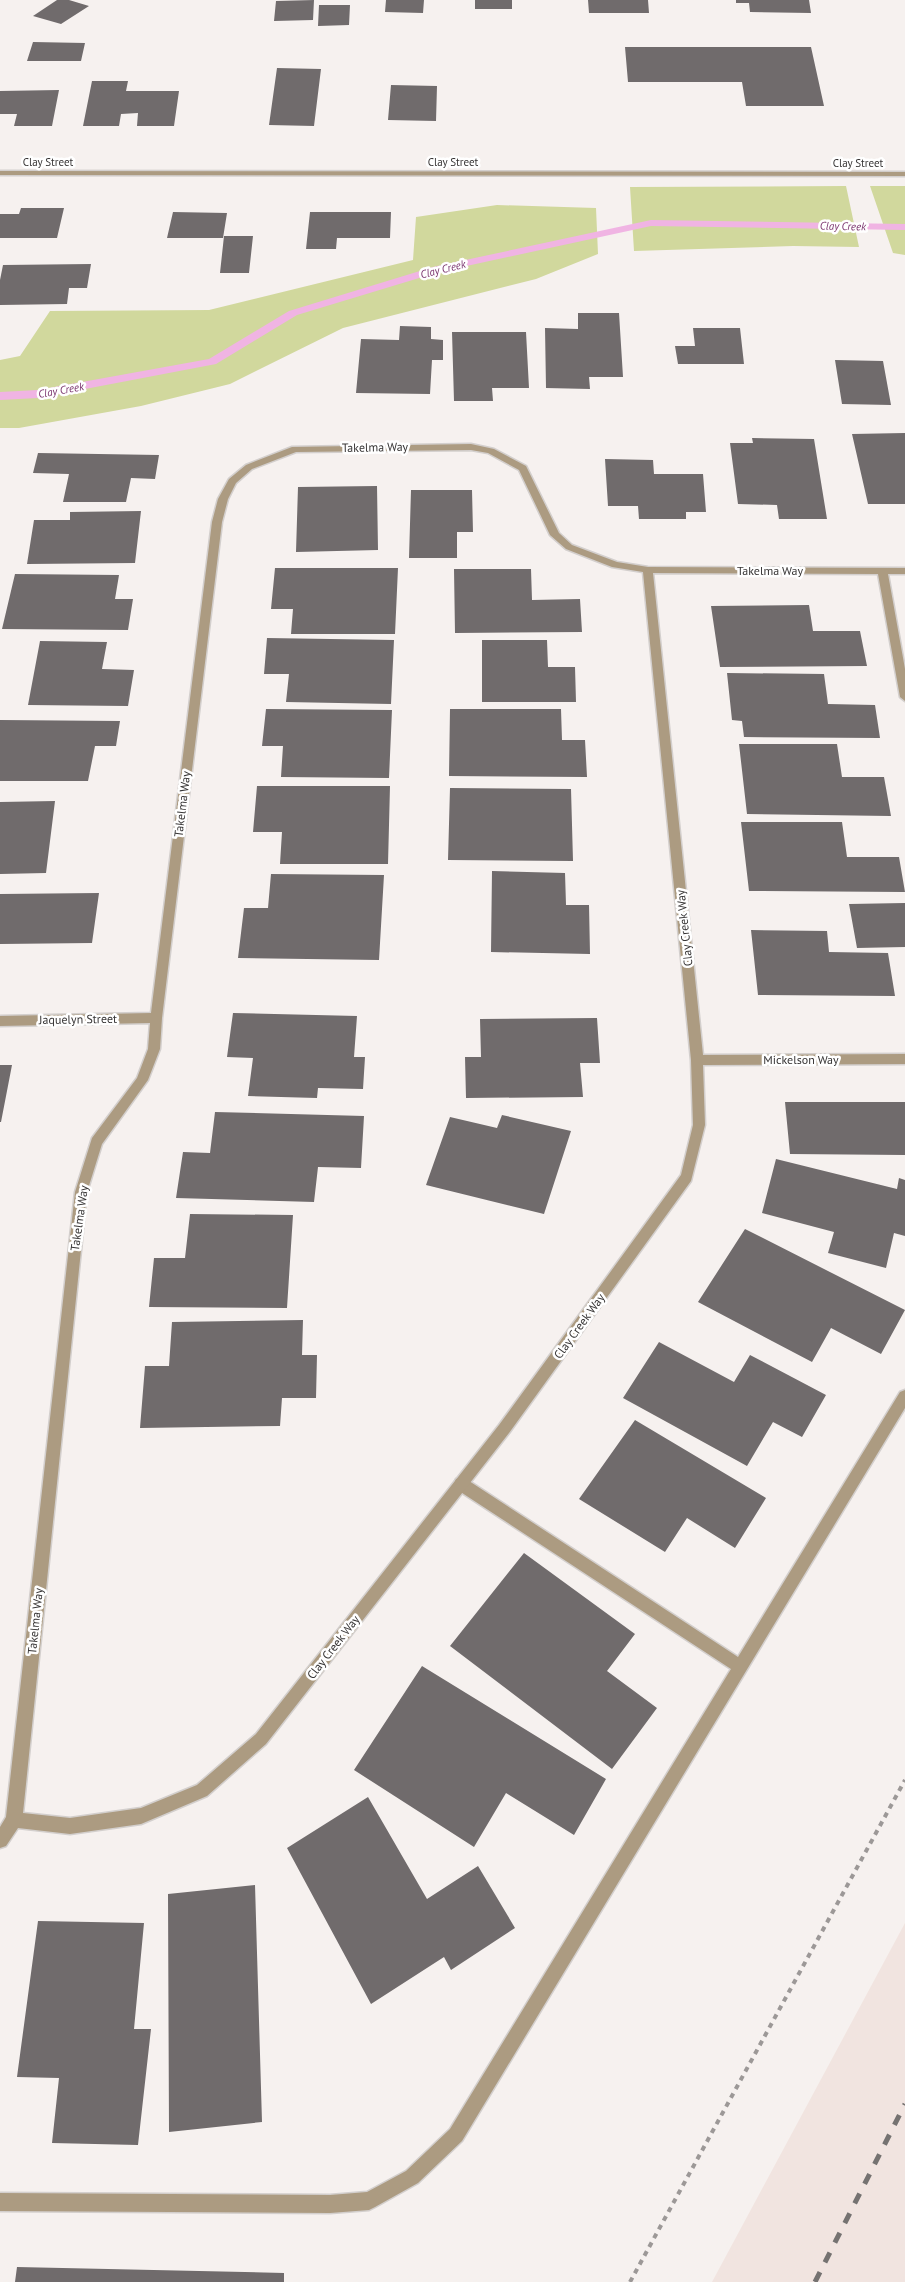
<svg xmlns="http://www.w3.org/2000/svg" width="905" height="2282" viewBox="0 0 905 2282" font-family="'PT Sans',sans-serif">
<rect width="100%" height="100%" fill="#f6f1ef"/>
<path fill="#f1e4e0" d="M905,1923V2282H712Z"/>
<path fill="#d1d89d" d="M846,186L859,247L793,246L634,251L630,187Z
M870,186H905V255L893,253Z
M497,205L596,208L598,254L536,279L343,328L230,384L141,406L19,428H0V360L20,356L50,311L209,310L413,260L416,217Z"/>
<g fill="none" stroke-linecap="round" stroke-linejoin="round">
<path fill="#f0b4e3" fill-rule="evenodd" d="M651,220L905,224V230L651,226L439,272L297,315L216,364L38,398L0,400V392L38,390L209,359L289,311L433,267Z"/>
</g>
<path fill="#706b6c" d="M57,0H69L89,6L61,24L33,16Z
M314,0L313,20L274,21L276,1Z
M386,0H424L423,13L385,12Z
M475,0H512V9H475Z
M588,0H648L649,13H589Z
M736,0H809L811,13L750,12L749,3H736Z
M319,5H350L349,25L318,26Z
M33,42L85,43L81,61H27Z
M625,47H811L824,106H746L742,82H628Z
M277,68L321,69L314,126L269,125Z
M92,81H128L126,91H179L174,126H137L138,113L121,114L119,126H83Z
M391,85L437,86L436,121L388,120Z
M59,90L52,126H14L17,114H0V91Z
M21,208H64L57,238H0V214H19Z
M173,212L227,213L223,238H167Z
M310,212H391L390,238H337L336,249H306Z
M224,236H253L249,273H220Z
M91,264L87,288H69L67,304L0,305V280L3,265Z
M578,313H619L623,377H589L590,389L546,388L545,328L578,329Z
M400,326L431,327V339L443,340V360H432L430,394L356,393L361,339L399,340Z
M693,328H740L744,364H678L675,346H695Z
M452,332H526L529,388H492L493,401H454Z
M835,360L883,361L891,405L842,404Z
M905,433V504H868L852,434Z
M752,438L814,439L827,519H779L777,505L738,504L730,443H753Z
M38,453L159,455L155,479L131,478L126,502H63L69,474L33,473Z
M605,459L653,460L654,474H703L706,512H686V519H639L638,506H608Z
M377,486L378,550L296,552L298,487Z
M411,490H472L473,532H457V558H409Z
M141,511L135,563L27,564L34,520H70V512Z
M275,568H398L395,634H291L293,609H271Z
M454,569H531L532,600L580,599L582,632L455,633Z
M15,574L119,575L115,599H133L128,630L2,629Z
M809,605L813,631H860L867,666L720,667L711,606Z
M267,638L394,640L391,704L286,702L289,674H264Z
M482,640H547L548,667H575L576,702H482Z
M40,641L107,642L102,669L134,670L128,706L28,705Z
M727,673L824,674L828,704L875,705L880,738L744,737L742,721L732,720Z
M266,709L392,710L389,778L281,777L283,746H262Z
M450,709H561L562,740H585L587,777L449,776Z
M0,720L120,721L116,746H95L88,781H0Z
M739,744H837L842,777H884L891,816L747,814Z
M257,786H390L388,864H280L282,832H253Z
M450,788L571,789L573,861L448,860Z
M55,801L46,873L0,874V802Z
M741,822H842L847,857H899L905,892L749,891Z
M492,871L565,873L566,905H589L590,954L491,952Z
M271,874L384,875L379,960L238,958L244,908H268Z
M99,893L92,943L0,944V894Z
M905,903V947L857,948L849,904Z
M751,930L827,931L829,952L888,953L895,996L758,995Z
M233,1013L357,1016L354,1057H365L363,1089L318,1088L317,1098L248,1096L253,1058L227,1057Z
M597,1018L600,1063H580L583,1097L466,1098L465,1057H481L480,1019Z
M0,1065H12L1,1122H0Z
M785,1102H905V1155L790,1154Z
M215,1112L364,1116L361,1168L318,1167L314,1202L176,1198L183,1152L210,1153Z
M502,1115L571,1131L544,1214L426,1185L450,1117L497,1128Z
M776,1159L897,1189L899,1178L905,1180V1236L894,1233L886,1268L828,1253L834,1232L762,1213Z
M190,1214L293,1215L287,1308L149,1307L154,1258H185Z
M745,1229L905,1310L881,1354L831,1328L812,1362L698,1302Z
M303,1320L302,1355H317L316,1398H282L280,1426L140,1428L145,1366H169L172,1322Z
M659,1342L734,1382L750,1355L826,1395L802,1437L773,1422L747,1466L623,1398Z
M635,1420L766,1498L735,1548L687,1518L665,1552L579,1499Z
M524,1553L635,1634L607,1671L657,1708L612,1769L450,1646Z
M422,1666L606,1779L574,1835L506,1793L474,1847L354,1770Z
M368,1797L427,1899L478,1866L515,1928L451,1970L444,1957L371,2004L287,1848Z
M255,1885L262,2122L169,2132L168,1894Z
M38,1921L144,1923L134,2029H151L138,2145L52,2143L59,2078L17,2077Z
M17,2267L284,2273V2282H15Z"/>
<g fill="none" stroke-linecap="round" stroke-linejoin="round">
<g stroke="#d3cfcd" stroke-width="3">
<path id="lane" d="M905,1390V1408L462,2141L418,2183L375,2207L369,2210L330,2213L0,2211V2193L330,2195L367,2192L406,2171L450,2129L731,1669L456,1489L454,1484L456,1479L461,1478L466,1479L738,1657L900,1392Z"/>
</g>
<g stroke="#d3cfcd" stroke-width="3">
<path id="street" d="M0,171L905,172V176L0,175Z
M471,444L494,449L526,466L559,533L572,545L617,562L648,567L905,568V574H888L905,669V701L900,697L878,574L653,573L703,1055L905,1054V1064L703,1065L705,1125L691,1181L509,1433L266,1744L207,1796L141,1824L70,1834L18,1828L6,1846L0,1848V1827L6,1817L75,1192L92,1138L137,1078L148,1049L150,1023L0,1026V1016L151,1013L212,522L218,499L229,479L246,465L292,447ZM471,450L488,453L519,470L550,535L566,549L612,567L643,572L691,1060L693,1125L681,1175L499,1425L256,1734L197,1785L141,1808L70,1818L23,1813L87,1192L102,1144L148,1080L160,1049L162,1018L222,522L228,499L236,483L252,469L296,452Z"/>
</g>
<path stroke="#9c9897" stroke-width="4" stroke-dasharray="5 5" stroke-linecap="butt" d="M630,2282L905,1780"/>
<use href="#lane" fill="#ac9b81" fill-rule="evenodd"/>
<use href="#street" fill="#ac9b81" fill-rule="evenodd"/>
<path stroke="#757271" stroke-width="5" stroke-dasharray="11 11" stroke-linecap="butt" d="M815,2282L905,2104"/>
</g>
<g text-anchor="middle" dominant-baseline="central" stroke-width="5" stroke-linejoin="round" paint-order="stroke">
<g font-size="11" fill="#363434" stroke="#fff">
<text x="48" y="162">Clay Street</text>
<text x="453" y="162">Clay Street</text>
<text x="858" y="163">Clay Street</text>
</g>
<g font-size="11" font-style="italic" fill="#7b356f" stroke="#fff">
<text transform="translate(843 226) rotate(1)">Clay Creek</text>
<text transform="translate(443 269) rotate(-14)">Clay Creek</text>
<text transform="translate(61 390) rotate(-10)">Clay Creek</text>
</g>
<g font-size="12" fill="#363434" stroke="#fff">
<text transform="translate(375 447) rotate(-1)">Takelma Way</text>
<text x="770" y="570">Takelma Way</text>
<text transform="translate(182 804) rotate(-83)">Takelma Way</text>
<text transform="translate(684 928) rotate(-96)">Clay Creek Way</text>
<text transform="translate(78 1019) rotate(-1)">Jaquelyn Street</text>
<text x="801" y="1059">Mickelson Way</text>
<text transform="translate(79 1218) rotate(-82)">Takelma Way</text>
<text transform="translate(579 1326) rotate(-54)">Clay Creek Way</text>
<text transform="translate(35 1621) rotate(-84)">Takelma Way</text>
<text transform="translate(333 1647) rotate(-52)">Clay Creek Way</text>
</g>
</g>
</svg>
